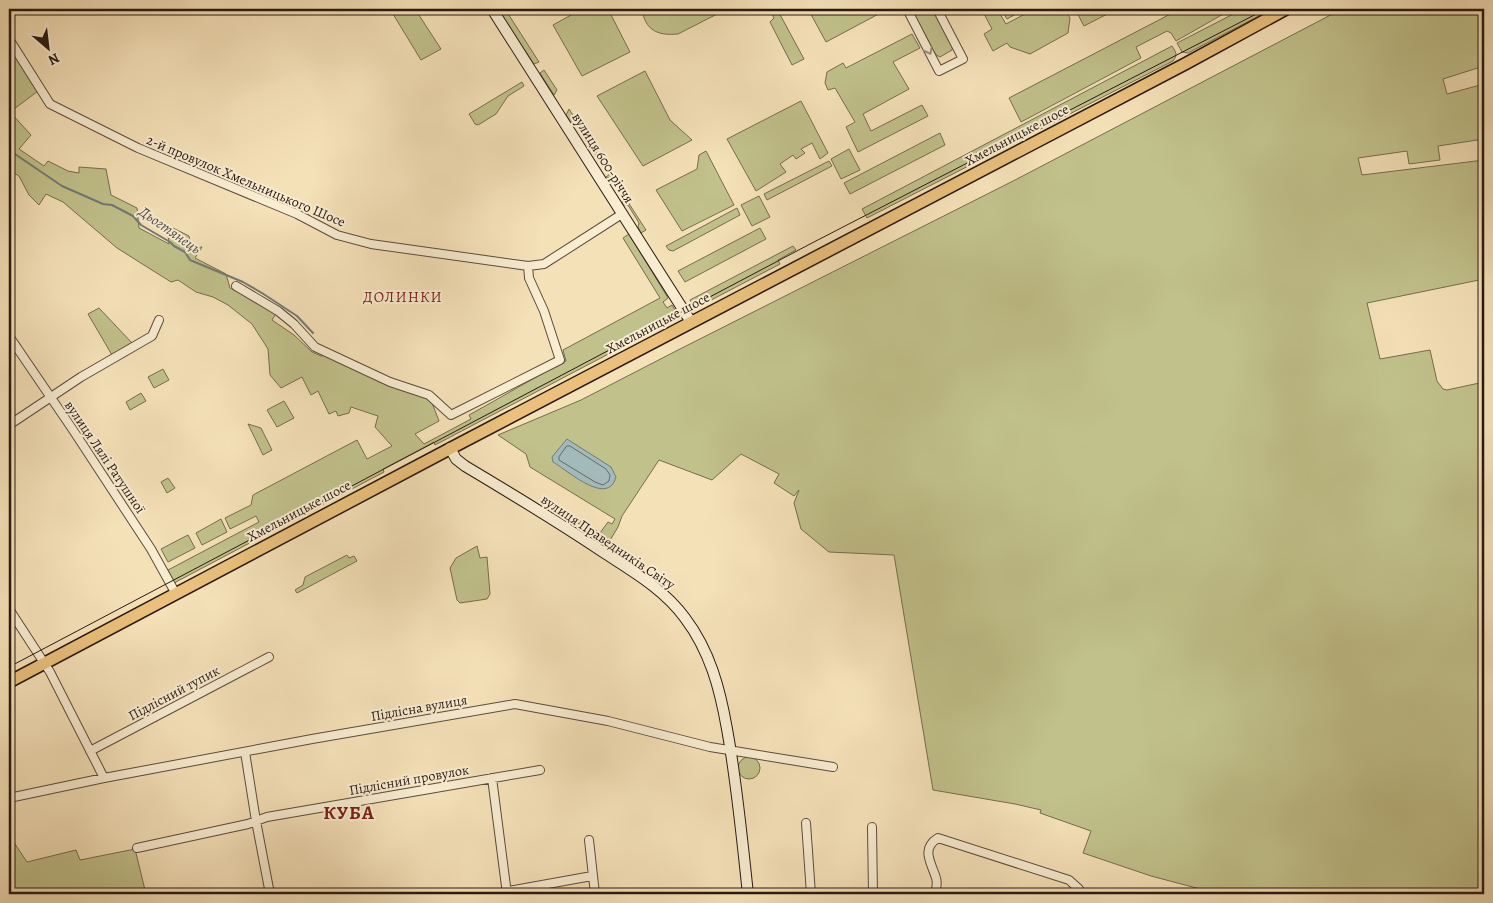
<svg xmlns="http://www.w3.org/2000/svg" width="1493" height="903" viewBox="0 0 1493 903" font-family="Alegreya,serif">
<rect width="100%" height="100%" fill="#f5e1b8"/>
<filter id="stains"><feTurbulence type="fractalNoise" baseFrequency=".004" numOctaves="4"/><feColorMatrix values="0 0 0 0 .2 0 0 0 0 .09 0 0 0 0 .02 0 0 0 .5 -.17"/></filter>
<radialGradient id="worn" r=".72"><stop offset=".6" stop-color="#630" stop-opacity="0"/><stop offset="1" stop-color="#630" stop-opacity=".3"/></radialGradient>
<path fill="#c1c18b" stroke="#756d4e" d="M402,9H415L441,49L421,60L393,14Z
M497,9H505L539,62L534,64Z
M582,9H608L630,52L582,76L553,25Z
M642,9H727L678,34C657,36 645,30 642,9Z
M769,9H777L804,59L792,65L770,22L774,18Z
M808,9H888L826,42Z
M911,9H933L953,46L952,50L940,57L936,55Z
M983,9H997L1006,24L1025,14L1028,9H1065L1070,18L1068,33L1030,54L1010,47L1007,43L993,51L984,34L992,29L982,10Z
M1001,9H1025L1007,19Z
M1075,9H1117L1084,26Z
M1180,9H1232L1176,41L1171,33L1167,31L1136,47L1141,58L1021,122L1009,98Z
M1243,9H1272L1188,53L1182,52L1177,43Z
M1342,9H1484V66L1443,79L1447,94L1484,84V139L1438,146L1440,160L1409,164L1407,151L1358,158L1362,175L1484,160V279L1367,303L1380,359L1430,350L1437,381L1443,389L1447,390L1484,382V894H1219L1151,876L1083,853L1091,831L1040,813L1041,810L1015,804L933,790L894,555L829,552L801,529L794,503L799,490L794,496L774,483L779,474L741,454L712,480L659,460L622,516L618,527L609,542L560,512L561,509L600,533L608,522L612,524L615,519L530,467L526,454L498,435L581,400L678,350L1017,179Z
M9,33L42,88L10,112L31,135L19,149L44,166L48,161L68,171L79,173V167L106,169L111,195L137,208L139,228L169,244L167,225L189,236L191,248L202,247L195,258L226,274L230,288L277,312L272,320L294,335L312,352L321,356L329,354L429,395L439,421L415,434L424,444L471,419L469,415C502,397 533,378 566,361L563,350L660,298L623,238L629,234L668,298L663,302L667,308L672,305L679,317L435,445L434,442L383,469L384,472L174,583L168,570L259,522L256,516L230,529L225,518L251,505L253,495L357,440L367,459L392,446L375,427L378,416L351,407L349,413L338,416L336,411L329,414L318,391L311,395L302,377L281,388L270,375L268,349L252,324L228,305L213,297L196,292L178,280L171,282L117,248L63,202L46,194L39,205L29,195L19,176L9,170Z
M912,34L920,48L893,62L909,89L863,114L871,131L922,105L928,116L858,152L846,127L855,122L835,88L828,90L825,83L827,72L843,63L846,68Z
M1172,46C1176,52 1178,55 1173,61L867,218L862,209Z
M544,70L557,90L554,95L540,73Z
M645,71L670,120L692,140L643,166L597,96Z
M522,82L524,86L508,96L496,114L478,125L475,124L469,114Z
M801,101L828,153L820,159L812,143L801,149L805,153L796,159L793,155L780,164L786,172L756,191L727,139Z
M569,109L605,166L603,167L576,124L571,123L566,115Z
M940,133L945,145L850,194L844,183Z
M849,149L860,170L841,179L831,159Z
M706,151L734,205L682,231L656,190L697,169L699,155Z
M829,161L832,166L767,200L764,194Z
M610,174L646,230L641,233L638,227L639,223L628,205H623L622,202L623,198L611,179L606,177Z
M759,196L770,217L752,226L741,205Z
M737,208L740,215L673,251L669,250L666,246Z
M760,228L766,239L685,282L678,271Z
M793,246L796,250L778,260L780,264L694,309L690,300Z
M99,308L132,343L112,355L88,314Z
M163,369L169,380L154,388L148,377Z
M141,393L146,401L130,410L126,402Z
M284,401L294,418L277,427L267,410Z
M248,424L261,428L272,450L263,455Z
M168,478L175,488L167,493L161,482Z
M221,519L227,532L202,545L196,533Z
M188,535L195,548L168,562L161,549Z
M477,546L480,558L487,557L490,594L487,599L460,603L457,600L450,568L456,558Z
M347,555L349,558L354,556L357,561L297,593L295,590L303,585L305,577Z
M738 768a11 11 0 1 1 22 0a11 11 0 1 1-22 0Z
M9,835L27,862L76,850L80,860L135,849L146,894H9Z"/>
<path fill="#a3babb" stroke="#727a77" d="M567,439L611,467L616,477C608,507 568,471 553,462L552,457Z"/>
<g fill="none" stroke-linecap="round" stroke-linejoin="round">
<path stroke="#666a66" stroke-width="1" d="M567,446H570L606,469L610,475L609,481L603,485L595,482L559,460V457Z"/>
<path stroke="#727a77" stroke-width="2" d="M9,150L62,186L103,204L112,205L133,216L141,225L170,242L174,246L185,252L190,260L243,282L262,293L297,316L313,333"/>
<g stroke="#5c4b3c" stroke-width="10">
<path id="minor" d="M907,9L939,71L963,59L937,9
M9,39L50,104L138,148L297,214L337,235L371,244L528,266L544,264L622,214
M236,286L278,311L294,324L315,347L390,382L429,395L451,415L560,360L544,311L529,278L528,266
M9,336L73,430L151,549L176,594
M9,425L81,377L152,336L159,320
M9,609L50,672L104,778
M90,751L269,657
M245,752L256,821L270,894
M492,778L507,894
M9,798L104,778L312,739L515,704L608,721L710,747L833,767
M806,823L811,894
M872,827L873,894
M589,840L595,894
M137,848L248,824L267,817L540,770
M492,894L592,876
M935,894C936,889 938,883 936,878C932,864 920,849 938,838L1069,880L1079,889"/>
</g>
<g stroke="#291912" stroke-width="12">
<path id="secondary" d="M492,9L691,322
M450,448L456,459L465,466C512,494 558,522 603,552C632,571 664,589 685,618C710,651 720,689 727,729C737,784 742,839 748,894"/>
</g>
<g stroke="#291912" stroke-width="14">
<path id="primary" d="M9,682L457,445L1185,64L1286,9"/>
</g>
<use href="#minor" stroke="#f8ecd1" stroke-width="8"/>
<use href="#secondary" stroke="#f8ecd1" stroke-width="10"/>
<use href="#primary" stroke="#eac07c" stroke-width="11"/>
<path stroke="#291912" stroke-width="1" d="M9,667L812,243L1266,9"/>
</g>
<defs><path id="oneway-chevron" d="M-2-3.5L2.5 0L-2 3.5" fill="none" stroke-width="1.6" stroke-linecap="round" stroke-linejoin="round" transform="scale(1.25)"/></defs>
<use stroke="#9b8d7b" href="#oneway-chevron" transform="translate(929 51) rotate(63)"/>
<g text-anchor="middle" dominant-baseline="central" stroke-width="4" stroke-linejoin="round" paint-order="stroke">
<g font-size="14" fill="#291912" stroke="#f8ecd1">
<text transform="translate(1017 135) rotate(-28)">Хмельницьке шосе</text>
<text transform="translate(603 158) rotate(58)">вулиця 600-річчя</text>
<text transform="translate(246 181) rotate(23)">2-й провулок Хмельницького Шосе</text>
<text transform="translate(658 323) rotate(-28)">Хмельницьке шосе</text>
<text transform="translate(105 457) rotate(56)">вулиця Лялі Ратушної</text>
<text transform="translate(299 511) rotate(-28)">Хмельницьке шосе</text>
<text transform="translate(608 542) rotate(34)">вулиця Праведників Світу</text>
<text transform="translate(174 693) rotate(-28)">Підлісний тупик</text>
<text transform="translate(419 708) rotate(-10)">Підлісна вулиця</text>
<text transform="translate(409 780) rotate(-10)">Підлісний провулок</text>
</g>
<g font-size="15" font-style="italic" fill="#54514d" stroke="#f8ecd1">
<text transform="translate(170 230) rotate(35)">Дьогтянець</text>
</g>
<g font-size="15" letter-spacing="1" fill="#7a1f14" stroke="#f8ecd1">
<text x="403" y="297">ДОЛИНКИ</text>
</g>
<g font-size="19" font-weight="bold" letter-spacing="1" fill="#7a1f14" stroke="#f8ecd1">
<text x="349" y="813">КУБА</text>
</g>
</g>
<rect width="1493" height="903" fill="none" stroke="#f5e1b8" stroke-width="30"/>
<rect x="10" y="10" width="1473" height="883" fill="none" stroke="#291912" stroke-width="2.5"/>
<rect x="15" y="15" width="1463" height="873" fill="none" stroke="#291912"/>
<g transform="translate(48 48) rotate(152)" stroke="#f8ecd1" stroke-width="4" paint-order="stroke">
<path d="M0-4L9 19L0 12L-9 19Z" fill="#291912"/>
<text y="-8" font-size="14" font-weight="bold" text-anchor="middle" fill="#291912">N</text>
</g>
<rect width="100%" height="100%" filter="url(#stains)"/>
<rect width="100%" height="100%" fill="url(#worn)"/>
</svg>
